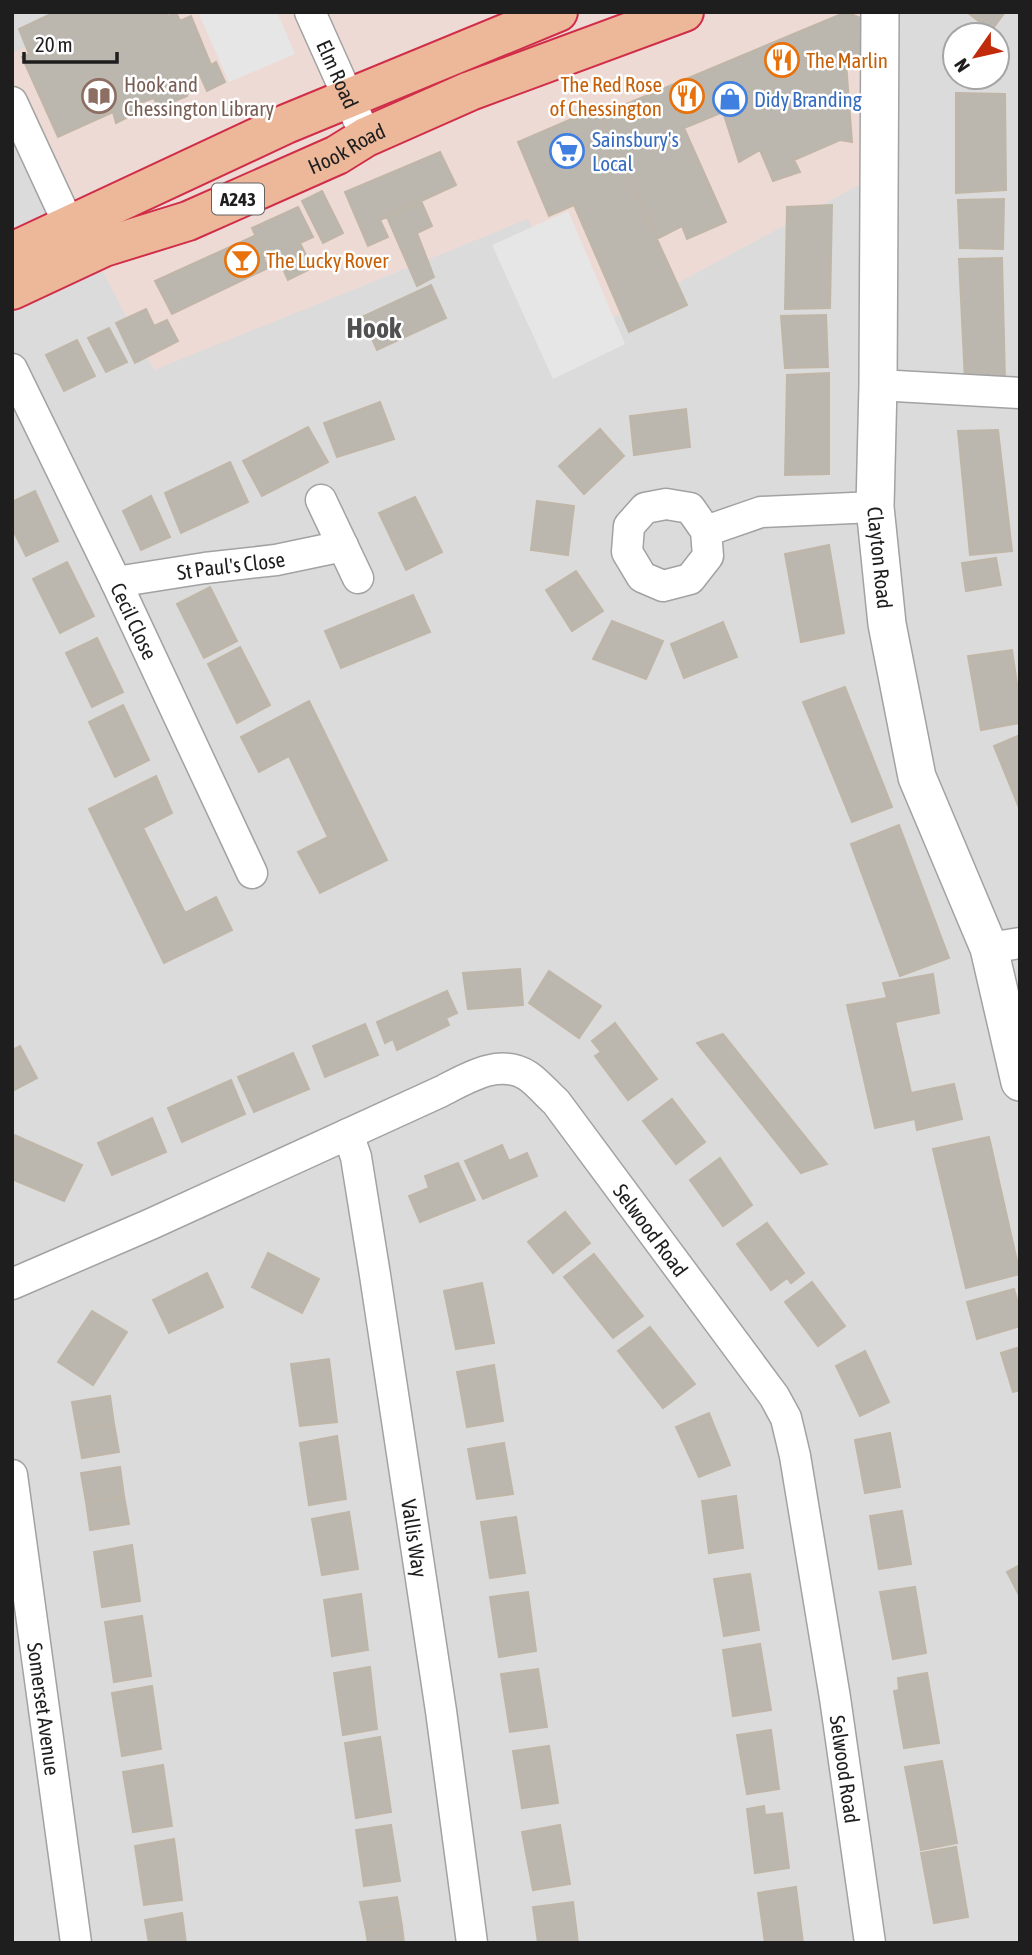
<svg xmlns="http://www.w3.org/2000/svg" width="1032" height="1955" viewBox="0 0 1032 1955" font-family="'Asap Condensed',sans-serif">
<rect width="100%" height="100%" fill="#eeede4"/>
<path fill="#dcdbdb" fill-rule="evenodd" d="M12,12H1020V1943H12ZM955,35H997V77H955Z"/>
<path fill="#eedad4" d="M108,12H880L879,174L580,336L528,219L154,370L12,98V53Z"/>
<path fill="#e6e6e6" d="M198,12H277L295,54L229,82Z
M568,211L625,344L553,379L492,245Z"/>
<path fill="#bbb6ae" stroke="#bfb6a8" stroke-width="2" d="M55,12H166L168,16L176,12L180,21L191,16L211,65L216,62L225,82L207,91L199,73L191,77L192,80L187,96L158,108L154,98L134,105L138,112L116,123L113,112L58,137L22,57L29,54L19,29Z
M846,12L865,20V51L846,62L852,142L840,140L794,160L800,172L773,181L760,150L739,162L723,112L684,128L726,222L687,239L682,226L657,239L600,115Z
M967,12H1005L991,31Z
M956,93L1005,94L1006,190L956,193Z
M597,108L687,305L629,332L574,205L549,216L518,142Z
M440,152L456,185L380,220L388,237L368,246L345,192Z
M322,191L343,233L323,243L302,201Z
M1004,199L1003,249L960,248L958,200Z
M421,201L432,226L417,233L434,277L417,286L387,217Z
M832,205L830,308L785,309L787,207Z
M298,207L313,237L300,243L312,268L288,280L275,252L265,257L252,228Z
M254,236L268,268L172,314L155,281Z
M1002,258L1005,380L965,381L959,259Z
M431,285L446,318L377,350L362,317Z
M146,309L154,326L167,320L178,341L135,363L116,323Z
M826,315L828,367L785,368L781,316Z
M109,328L127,362L106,372L88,338Z
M77,340L95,376L64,391L46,355Z
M829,373V474L785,475L787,375Z
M380,402L394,439L337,457L324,423Z
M686,409L690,447L634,455L630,416Z
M308,427L328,462L262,496L243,461Z
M600,429L624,456L584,494L559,466Z
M998,430L1012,551L970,555L958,431Z
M230,462L248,502L181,533L165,493Z
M35,491L58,541L26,556L12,528V502Z
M151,496L170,537L141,550L123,511Z
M415,497L442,552L406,570L379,513Z
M537,501L574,506L568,555L531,550Z
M829,545L844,633L801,642L785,554Z
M996,558L1001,585L966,591L962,563Z
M67,562L94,616L60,633L33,579Z
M576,571L603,611L572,631L546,590Z
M210,587L237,641L204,658L177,604Z
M413,595L430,632L341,668L325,631Z
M612,621L663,641L646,679L593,659Z
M723,622L737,657L684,678L671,644Z
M97,638L123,692L92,707L66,653Z
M240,647L270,705L237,723L208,664Z
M1012,650L1020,704V723L981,730L968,656Z
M845,687L892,807L852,822L803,702Z
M309,701L387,860L320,893L298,852L328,837L289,756L259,772L241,737Z
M123,705L149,760L115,777L89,722Z
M1020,735V810L994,746Z
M156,776L172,813L143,828L185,913L216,897L232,930L164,963L89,809Z
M899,825L949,958L900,976L851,844Z
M520,969L523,1005L468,1009L463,973Z
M549,971L601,1006L579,1038L529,1003Z
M933,974L939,1013L895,1022L911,1093L954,1084L962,1119L917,1130L915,1119L875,1128L847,1005L887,998L883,983Z
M447,991L457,1013L446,1018L449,1025L397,1050L393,1039L385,1043L377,1022Z
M615,1023L657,1079L628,1100L595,1056L601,1052L592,1041Z
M365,1024L378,1055L325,1077L313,1046Z
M723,1034L827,1164L801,1173L697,1043Z
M20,1046L37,1078L12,1091V1050Z
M293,1053L309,1089L254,1112L238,1077Z
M231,1080L245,1114L182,1142L168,1108Z
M672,1099L705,1142L676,1164L643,1121Z
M152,1118L166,1152L112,1175L98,1143Z
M12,1134L82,1165L64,1201L12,1179Z
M989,1137L1020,1274L966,1288L933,1149Z
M502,1145L509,1161L527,1153L537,1176L483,1199L465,1161Z
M720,1158L752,1205L723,1226L690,1180Z
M458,1163L475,1200L420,1222L409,1196L429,1188L425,1176Z
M565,1212L590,1243L553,1273L528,1242Z
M767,1223L804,1273L791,1283L787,1278L771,1290L737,1244Z
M268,1253L319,1279L302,1313L252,1287Z
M594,1254L643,1316L613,1338L564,1277Z
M207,1273L223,1307L169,1333L153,1300Z
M812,1282L845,1326L818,1346L785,1302Z
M482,1283L494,1343L456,1349L444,1291Z
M1014,1289L1020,1310V1326L977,1339L967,1302Z
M92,1311L127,1332L93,1385L58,1362Z
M650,1327L695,1384L663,1408L618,1351Z
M1020,1347V1390L1013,1392L1001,1353Z
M865,1351L889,1402L860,1416L836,1366Z
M329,1359L337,1422L300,1426L291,1364Z
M494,1365L503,1421L467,1427L457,1372Z
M110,1396L114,1424L77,1430L72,1402Z
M709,1413L730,1465L699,1477L676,1427Z
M114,1424L119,1452L82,1458L77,1430Z
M890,1433L900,1487L865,1493L855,1440Z
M337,1436L346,1499L309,1505L300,1443Z
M504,1443L513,1494L477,1499L468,1449Z
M120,1467L124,1496L86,1502L81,1473Z
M124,1496L129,1524L90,1530L86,1502Z
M736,1496L743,1548L709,1553L702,1501Z
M902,1511L911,1564L879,1569L870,1516Z
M349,1512L358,1569L322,1575L312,1519Z
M516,1517L525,1573L490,1578L481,1522Z
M132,1545L140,1601L102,1607L94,1552Z
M1020,1565V1597L1007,1572Z
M750,1574L759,1630L724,1636L714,1579Z
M915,1587L926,1653L893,1659L880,1592Z
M528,1592L536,1651L499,1657L490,1597Z
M361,1594L368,1650L332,1656L324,1600Z
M142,1616L151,1676L114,1682L105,1622Z
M760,1644L771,1710L733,1716L723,1650Z
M370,1667L377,1729L343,1735L334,1673Z
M538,1669L547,1727L510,1732L501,1674Z
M927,1673L939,1743L904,1748L894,1691L899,1690L898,1678Z
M152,1686L161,1749L122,1756L112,1693Z
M771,1730L779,1789L747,1794L737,1735Z
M380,1737L391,1812L356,1818L345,1743Z
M549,1746L558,1803L522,1808L513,1751Z
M942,1761L957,1843L921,1850L905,1767Z
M163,1765L172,1826L133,1832L123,1772Z
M764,1806L765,1815L782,1813L789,1868L755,1873L747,1809Z
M391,1825L400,1881L364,1886L356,1830Z
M560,1825L570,1884L533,1890L522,1832Z
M174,1839L182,1900L144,1905L135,1846Z
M956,1847L968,1917L934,1923L921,1853Z
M796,1887L803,1943H765L758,1893Z
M397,1897L402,1926L366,1931L360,1902Z
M573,1902L578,1943H538L533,1907Z
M182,1913L186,1943H149L145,1920Z
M402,1926L404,1943H368L366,1931Z"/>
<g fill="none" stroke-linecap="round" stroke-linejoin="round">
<g stroke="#a2a2a2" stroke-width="33">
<g id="minor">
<path id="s1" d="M310,12L366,137"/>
<path d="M12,102L69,225"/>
<path id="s2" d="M12,369L116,582L252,873"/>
<path d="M878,385L1020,393"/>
<path d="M321,500L358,578"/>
<path d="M706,531L690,508L666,504L645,508L629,526L627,552L642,577L663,586L690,579L708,556L706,531L761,512L875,507"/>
<path id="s3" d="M116,582L205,568L276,560L343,546"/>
<path d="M989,948L1020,943"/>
<path id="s4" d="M348,1134L356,1157L375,1275L441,1711L472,1943"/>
<path id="s5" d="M12,1284L151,1224L440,1092C466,1079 499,1057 528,1076C538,1083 547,1094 556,1102L774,1396L786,1418L795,1456L835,1698L870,1943"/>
<path id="s6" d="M12,1475L76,1943"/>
</g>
</g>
<g stroke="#a2a2a2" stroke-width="40">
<g id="tertiary">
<path id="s7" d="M880,12L878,385L875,507L887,624L917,777L989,948L1020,1082"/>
</g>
</g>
<g stroke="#d02d49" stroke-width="42">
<g id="trunk">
<path d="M12,252L286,124L558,12"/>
<path id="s8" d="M12,290L104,247L188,221L337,155L366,137L470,91L684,12"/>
</g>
</g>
<use href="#minor" stroke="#fff" stroke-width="30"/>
<use href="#tertiary" stroke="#fff" stroke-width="37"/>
<use href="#trunk" stroke="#ecb899" stroke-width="38"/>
</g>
<defs>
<g id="restaurant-ring" transform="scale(1.75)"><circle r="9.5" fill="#fff" stroke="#e8710a" stroke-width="1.5"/><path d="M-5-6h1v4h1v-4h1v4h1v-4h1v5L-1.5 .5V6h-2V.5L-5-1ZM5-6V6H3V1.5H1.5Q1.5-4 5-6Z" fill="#e8710a"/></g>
<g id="library-ring" transform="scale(1.75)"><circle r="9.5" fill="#fff" stroke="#8d6e63" stroke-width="1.5"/><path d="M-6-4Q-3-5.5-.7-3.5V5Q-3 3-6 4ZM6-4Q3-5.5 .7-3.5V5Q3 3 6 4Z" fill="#8d6e63"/></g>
<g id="shop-ring" transform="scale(1.75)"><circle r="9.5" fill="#fff" stroke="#3f7fe0" stroke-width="1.5"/><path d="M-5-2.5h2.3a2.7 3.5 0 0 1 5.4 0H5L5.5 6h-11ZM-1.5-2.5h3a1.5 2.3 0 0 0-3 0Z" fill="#3f7fe0"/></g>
<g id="supermarket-ring" transform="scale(1.75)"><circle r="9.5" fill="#fff" stroke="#3f7fe0" stroke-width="1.5"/><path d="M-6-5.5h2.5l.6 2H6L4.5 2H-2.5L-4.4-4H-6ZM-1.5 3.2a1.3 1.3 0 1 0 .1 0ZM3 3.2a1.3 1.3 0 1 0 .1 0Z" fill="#3f7fe0"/></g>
<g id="bar-ring" transform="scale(1.75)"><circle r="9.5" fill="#fff" stroke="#e8710a" stroke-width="1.5"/><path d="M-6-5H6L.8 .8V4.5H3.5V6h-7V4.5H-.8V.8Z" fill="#e8710a"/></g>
</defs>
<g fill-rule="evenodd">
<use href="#restaurant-ring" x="782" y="60"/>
<use href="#library-ring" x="99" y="96"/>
<use href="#restaurant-ring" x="687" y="96"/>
<use href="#shop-ring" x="730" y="99"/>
<use href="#supermarket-ring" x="567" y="151"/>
<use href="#bar-ring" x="242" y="260"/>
</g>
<g text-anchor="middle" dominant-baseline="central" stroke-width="5" stroke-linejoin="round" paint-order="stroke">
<rect fill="#fff" stroke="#626262" stroke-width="2" x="212" y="183.5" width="52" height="31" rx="5"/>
<g font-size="19" font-weight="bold" fill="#1e1e1e">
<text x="238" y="199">A243</text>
</g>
<g font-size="21" fill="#c56008" stroke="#fff" text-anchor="start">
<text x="806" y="60">The Marlin</text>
<text x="662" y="84" text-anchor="end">The Red Rose<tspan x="662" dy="24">of Chessington</tspan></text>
<text x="266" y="260">The Lucky Rover</text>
</g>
<g font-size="21" fill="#1e1e1e" stroke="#fff">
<text stroke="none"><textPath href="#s1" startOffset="68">Elm Road</textPath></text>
<text stroke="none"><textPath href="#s8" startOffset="364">Hook Road</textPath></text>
<text stroke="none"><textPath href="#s7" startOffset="546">Clayton Road</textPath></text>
<text stroke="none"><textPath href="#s3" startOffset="116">St Paul's Close</textPath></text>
<text stroke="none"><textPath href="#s2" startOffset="280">Cecil Close</textPath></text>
<text stroke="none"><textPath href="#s5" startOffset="761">Selwood Road</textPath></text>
<text stroke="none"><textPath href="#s4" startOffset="410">Vallis Way</textPath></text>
<text stroke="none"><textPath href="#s6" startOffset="236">Somerset Avenue</textPath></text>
<text stroke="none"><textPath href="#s5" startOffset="1349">Selwood Road</textPath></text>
</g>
<g font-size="21" fill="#785e54" stroke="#fff" text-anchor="start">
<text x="124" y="84">Hook and<tspan x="124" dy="24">Chessington Library</tspan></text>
</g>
<g font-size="21" fill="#366cbe" stroke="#fff" text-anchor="start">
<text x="754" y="99">Didy Branding</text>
<text x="592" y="139">Sainsbury's<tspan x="592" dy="24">Local</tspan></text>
</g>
<g font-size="28" font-weight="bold" fill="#515151" stroke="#fff">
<text x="374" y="328">Hook</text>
</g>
</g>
<rect width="1032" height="1955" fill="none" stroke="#1e1e1e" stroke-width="28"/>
<g transform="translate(976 56) rotate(236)"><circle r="33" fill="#ffffff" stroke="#a5a5a5" stroke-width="2"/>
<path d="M0-5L12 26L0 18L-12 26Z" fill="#c12a0b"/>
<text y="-10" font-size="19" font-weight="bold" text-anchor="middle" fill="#1e1e1e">N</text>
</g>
<path d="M24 52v10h93v-10" fill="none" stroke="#1e1e1e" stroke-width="3.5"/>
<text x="35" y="52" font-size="21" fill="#1e1e1e" stroke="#ffffff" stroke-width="5" paint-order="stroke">20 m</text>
</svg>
